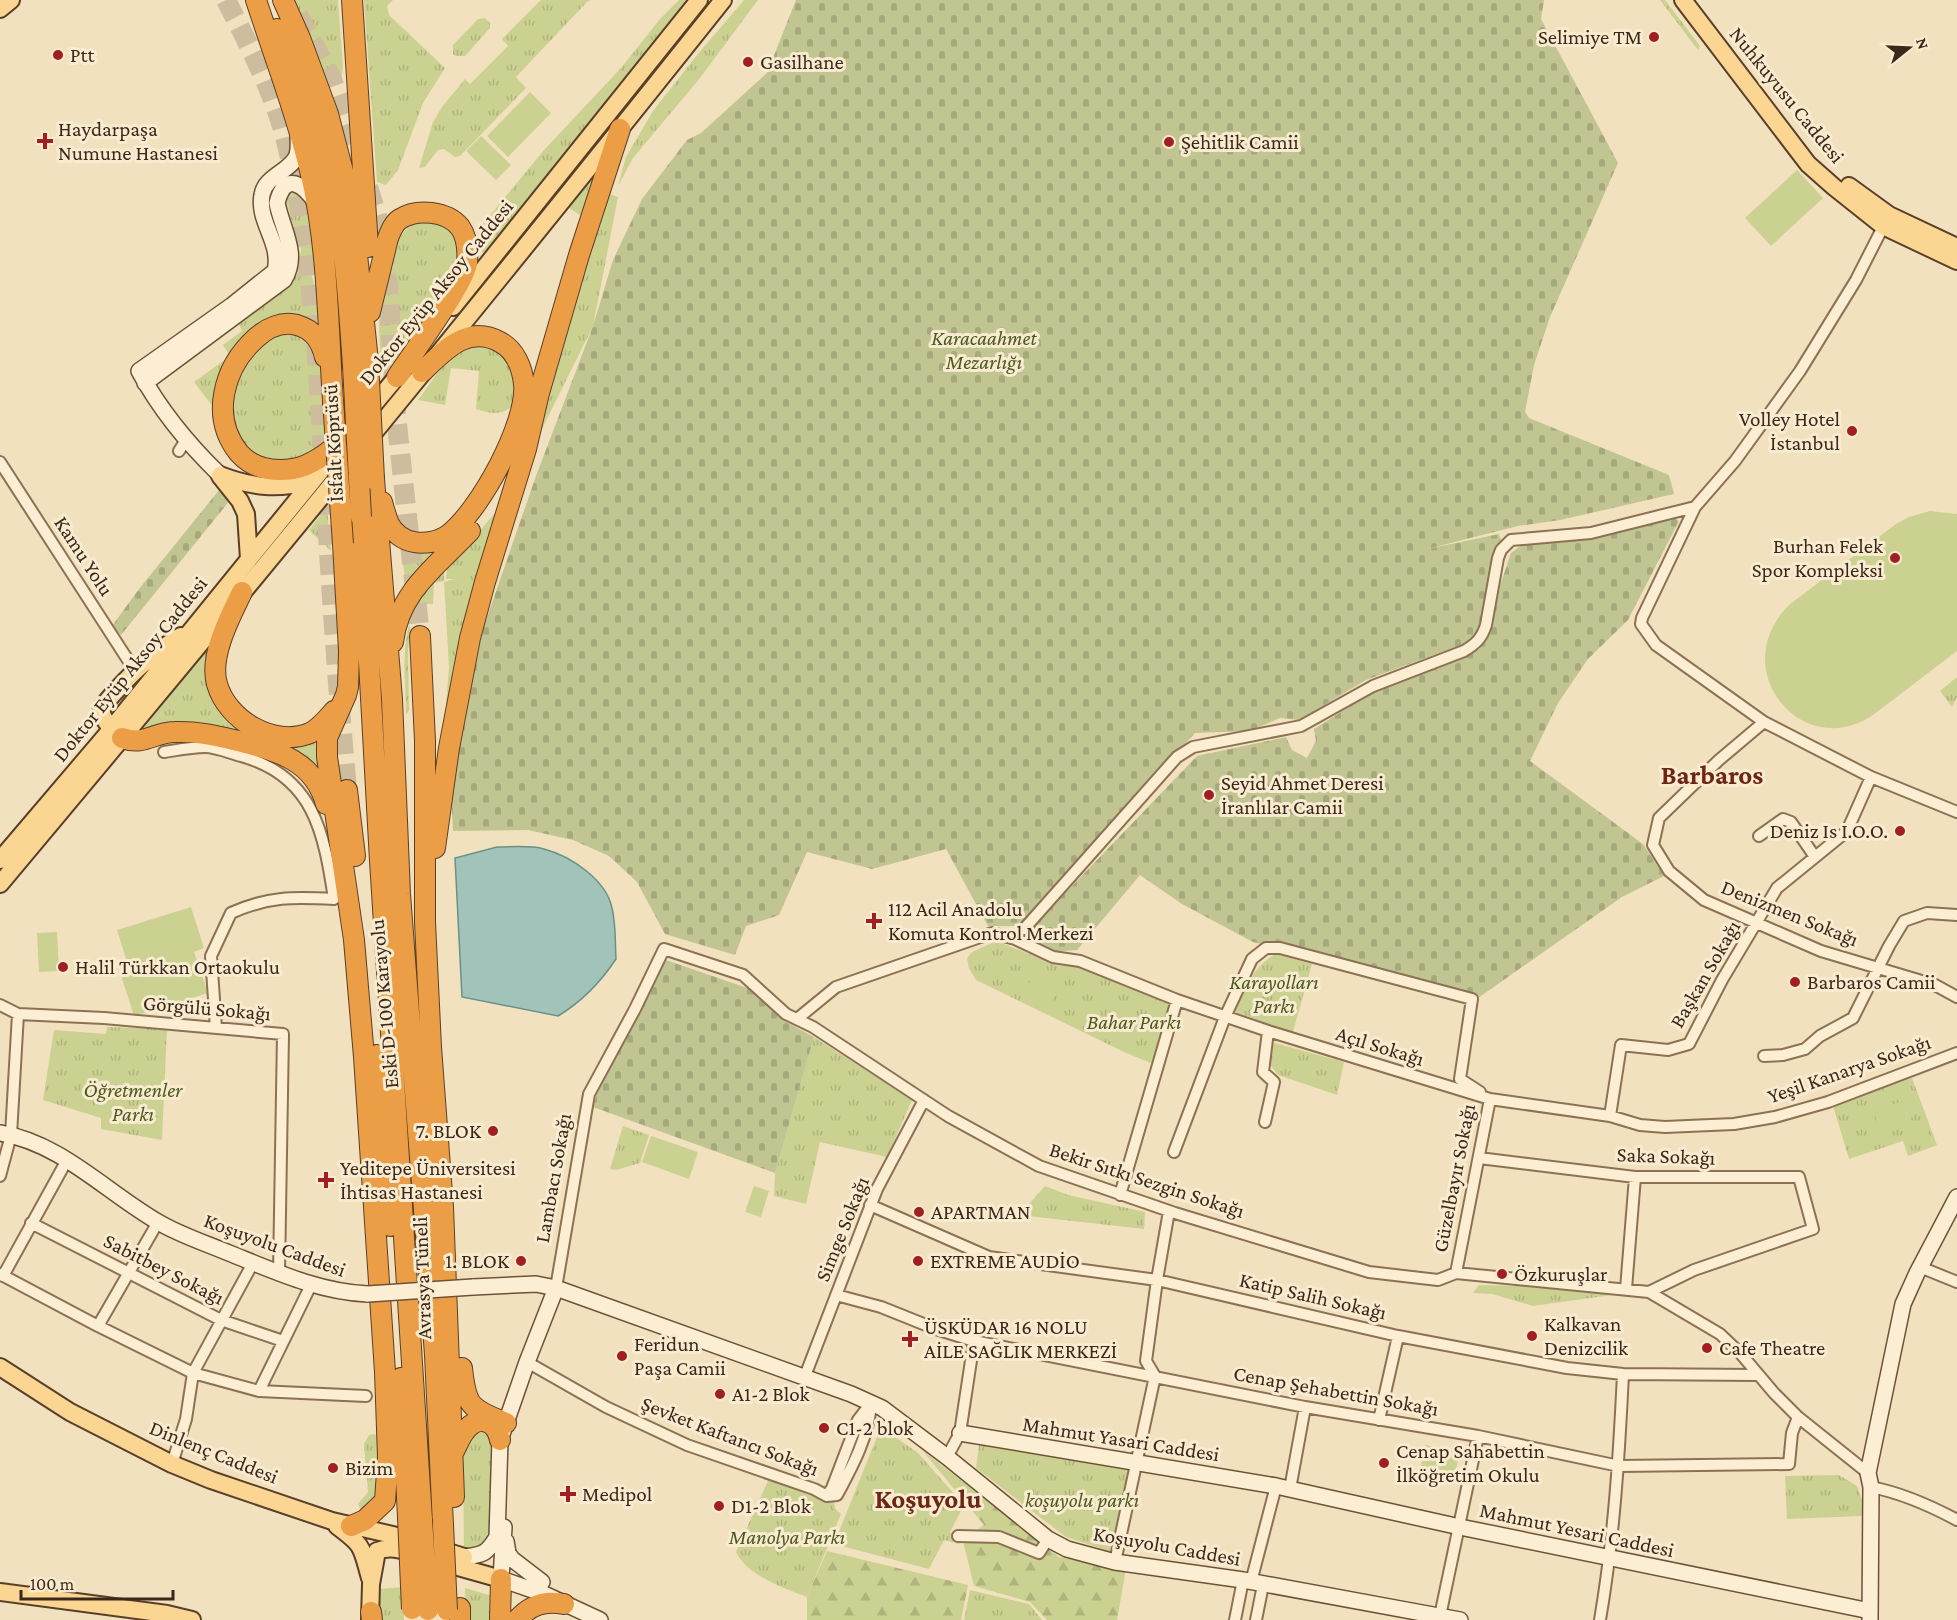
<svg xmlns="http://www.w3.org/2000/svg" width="1957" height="1620" viewBox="0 0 1957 1620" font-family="'Crimson Pro',serif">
<defs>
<pattern id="grass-tufts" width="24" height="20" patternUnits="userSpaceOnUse" patternTransform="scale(1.5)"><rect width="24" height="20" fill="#cbd191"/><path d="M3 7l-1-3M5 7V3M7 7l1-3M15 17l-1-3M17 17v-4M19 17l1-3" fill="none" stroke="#afb37c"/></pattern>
<pattern id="forest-firs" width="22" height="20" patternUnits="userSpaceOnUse" patternTransform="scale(1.5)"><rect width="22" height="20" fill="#cbd191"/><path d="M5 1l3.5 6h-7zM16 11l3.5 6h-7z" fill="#afb37c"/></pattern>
<pattern id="cemetery-stones" width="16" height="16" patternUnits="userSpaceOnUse" patternTransform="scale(1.5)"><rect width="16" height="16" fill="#c0c591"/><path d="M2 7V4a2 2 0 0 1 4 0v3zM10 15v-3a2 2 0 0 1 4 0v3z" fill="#a6a97c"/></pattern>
</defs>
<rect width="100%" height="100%" fill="#f2e1be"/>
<path fill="url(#grass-tufts)" d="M289,0H338L343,67L341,81L331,86L324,81Z
M364,0H393L387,6L389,15L445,68L423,103L398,170L386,185L377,182Z
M541,0H591L587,2L516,77L526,88L460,156L455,157L444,149L438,150L425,167L419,168L433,122L442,107L465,79L470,84L508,46L502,39Z
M679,0H695L496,240L483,253C477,248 477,236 479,229L544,150L621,68L660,19Z
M744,0H758L700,78L633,158L618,186L626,157L653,111L697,55Z
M1660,0H1665L1700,46L1698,50Z
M485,18L490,23V28L465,56H456L453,54V45L478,19Z
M609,153L583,217L569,208Z
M289,189L305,191L317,257L312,277L323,309L327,336L271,321L216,411L194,382L230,356L223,345L242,331L238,322L290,283L297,274L301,249L284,197Z
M607,193L618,197L593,326L535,443L532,440Z
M426,221C444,225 462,236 458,258C453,284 410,341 393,363L381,359C377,321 377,255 408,228C412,224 420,223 426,221Z
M281,333L299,334L317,347L322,368L325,444L293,463L256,458C251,453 244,447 241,441C217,402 247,353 281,333Z
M474,345L498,348L517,373L515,404C502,416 491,414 476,409L479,371L451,368L445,405L418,400C433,381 448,351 474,345Z
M501,506L447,731L446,704L449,667L444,582L454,579H446L447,569Z
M327,507L331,551L309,530Z
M405,550L427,553L448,550L406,585L402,556Z
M444,571V581L434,583L433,604H416L429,586Z
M409,625L411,630L408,649L409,710L406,715C406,684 401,656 409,625Z
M216,639V694L292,745H303L319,739L323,779L308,763L142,730Z
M1957,677V697L1952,707L1940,691Z
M996,941L1057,965L1079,967L1171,1005L1153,1064L1124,1052L976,980L969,968L967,958L972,952Z
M1276,954L1312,964L1293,1032L1233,1012C1245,990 1253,965 1276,954Z
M107,1027L167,1029L162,1140L101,1129V1118L43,1100L54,1030L106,1034Z
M814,1037L912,1100L887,1157L820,1142L806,1204L774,1196L775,1173Z
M1271,1042L1344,1062L1337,1095L1278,1075L1268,1062Z
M1912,1078L1937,1145L1908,1156L1903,1141L1849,1159L1833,1106Z
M623,1126L649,1135L640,1163L616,1170L610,1169Z
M1045,1186L1068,1195L1145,1212L1144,1229L1019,1215Z
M1479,1285L1550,1287L1626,1293L1533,1306L1492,1294L1473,1293Z
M881,1427L918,1453L964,1505L950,1532L961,1538L959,1544L944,1540L929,1569L834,1544Z
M486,1432L494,1437V1533L487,1545L464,1552L463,1449L475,1433Z
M374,1434L378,1436L379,1496L361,1511L358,1504L368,1492L364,1444L369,1435Z
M979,1445L1129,1466L1112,1552L1066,1537L976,1468Z
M1839,1475L1857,1486L1862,1500V1516L1787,1519L1785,1476Z
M770,1476L834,1502L835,1509L841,1514L807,1597C784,1588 747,1576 736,1552Z
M402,1587L404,1620H381L379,1589Z
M465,1588L492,1596V1620H466Z
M970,1590L1029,1604L1042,1620H964Z"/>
<path fill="url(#forest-firs)" d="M922,1450L1059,1557L1126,1569L1117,1620H1047L1030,1602L974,1586L963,1541L984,1525Z
M827,1551L968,1585L961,1620H807V1597Z"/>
<path fill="url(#cemetery-stones)" d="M796,0H1544L1541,19L1618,163L1550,317L1534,365L1525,412L1529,418L1669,475L1674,494L1560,520L1518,526L1427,549L1499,534L1502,544C1494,575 1491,619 1469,642L1366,680L1299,720L1280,718L1250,731L1195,733L1022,926H988L946,849L872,869L807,852L779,915L746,926L735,955L665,934L637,882L609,856L573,840L528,830L453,831L450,773L484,626L536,476L593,326L613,260L642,199L687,140L701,133L767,73Z
M220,489L231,499L121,635L112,626L139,589Z
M1674,517L1679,521L1628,620L1588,659L1558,703L1530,761L1643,844L1664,876L1622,897L1478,998L1253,942L1182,904L1140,875L1077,950L1052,952L1024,936L1197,756L1286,737L1292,750L1307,758L1316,741L1314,729L1374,691L1480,649L1492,625L1501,583L1511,553L1526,542L1594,538Z
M663,959L750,989L784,1021L814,1037L775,1173L593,1107L598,1090Z"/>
<path fill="#cbd191" d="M530,92L551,113L508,157L487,136Z
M481,136L511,165L496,180L466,151Z
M1797,170L1823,198L1771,246L1745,218Z
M1930,511L1957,514V651L1873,715C1802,763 1725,669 1789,605L1896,524L1909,517Z
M191,907L204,948L194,952L208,993L134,1016L121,975L130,971L117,930Z
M57,932L59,971L39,972L37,933Z
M1032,977L1057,988L1051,1003L1025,992Z
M1907,1100L1912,1118L1879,1128L1873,1110Z
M651,1136L698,1152L689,1179L642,1162Z
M754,1186L769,1191L761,1217L745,1212Z
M1425,1445L1460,1452L1455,1473L1421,1466Z"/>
<path fill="#a2c3b9" stroke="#689286" stroke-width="1.5" d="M497,847C512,847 530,845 544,849C570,856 606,879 612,908C616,924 615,942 616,959C600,983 583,1001 558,1016L462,997L455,858Z"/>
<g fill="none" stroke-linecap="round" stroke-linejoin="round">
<path stroke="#cdbc9d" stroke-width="20" stroke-dasharray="20 10" stroke-linecap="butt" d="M226,0C248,43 273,91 285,137C312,244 317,355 324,465C330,574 337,682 347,790
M298,15L331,77L359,153
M368,187L378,219L388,286L396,415L420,636"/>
<g stroke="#8c7155" stroke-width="14">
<path id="street" d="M179,451L186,440
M0,462L135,671
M1695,507L1642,618L1641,624L1656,645L1764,722L1871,777L1957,812
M1764,722L1719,760L1659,818L1653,845L1669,871L1704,900L1821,951L1935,985L1957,997
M164,752C177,750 192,747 205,747C216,747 230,753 241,756C314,776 324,833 334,899C293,897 269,896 231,913L211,956L216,1028
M1759,836L1783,819L1791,822L1815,857
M1024,929L1177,757L1193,747L1301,726L1373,686L1464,651C1476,644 1482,638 1486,625L1498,558L1501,550L1511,540L1591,533L1695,507L1735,461L1800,371L1856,280L1885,223
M0,1005L18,1014L104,1018L283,1034L279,1272
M797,1019L836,987L992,933L1015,939L1053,957L1080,961L1177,1000L1268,1031L1490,1099L1610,1116L1640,1125L1665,1127L1734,1124L1775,1117L1828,1102L1957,1053
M1764,1056L1783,1055L1805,1049L1820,1036L1853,1018L1889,946L1904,921L1927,913L1957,915
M1610,1116L1621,1045L1668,1050L1689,1044L1722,980L1777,888L1847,831L1871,777
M1265,1122L1274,1082L1263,1072L1268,1031
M1174,1152L1225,1017L1252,959L1266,948H1280L1472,999L1460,1079L1480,1092
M1479,1158L1635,1177H1799L1813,1229L1694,1270L1649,1292
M0,1176L11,1135L18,1014
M1120,1195L1177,1000
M870,1205L989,1257L1157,1280L1398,1336L1567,1368L1623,1374L1758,1375
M31,1223L221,1320L283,1341
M1920,1267L1957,1282
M1456,1273L1490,1099
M0,1274L98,1326L193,1373L259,1391L366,1396
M3,1276L67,1160
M556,1288L589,1094L635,1009L664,949L743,975L786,1014L813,1027L948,1116L1039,1166L1175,1213L1369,1272L1438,1280L1456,1273L1649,1292L1720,1334L1741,1354L1774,1393L1798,1417L1868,1473
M1626,1289L1635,1177
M836,1295L881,1307L936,1329L974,1341L1305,1407L1478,1436L1619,1466L1789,1464L1792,1433L1798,1417
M98,1326L158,1222
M527,1362L606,1407L687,1445L814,1489L827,1496
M805,1376L877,1189L924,1100
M259,1391L311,1285
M1379,1420L1398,1336
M947,1457L960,1433L974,1341
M172,1464L186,1419L193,1373L253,1263
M1871,1487C1902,1493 1929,1505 1957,1520
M1290,1489L1305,1407
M827,1496L837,1495C852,1467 869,1436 871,1403
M827,1496L832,1488L858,1420L871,1403
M958,1536L999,1537L1039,1553L1048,1539
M1115,1562L1155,1376L1146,1361L1157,1280L1169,1211
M1251,1582L1276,1486
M1440,1616L1478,1436
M1235,1620L1243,1580
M1256,1620L1263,1585
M1600,1620C1614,1538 1619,1457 1623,1374"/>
</g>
<g stroke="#6e5238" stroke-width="18">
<path id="secondary" d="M145,383L284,280C300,254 282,229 277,203C285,171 303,184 316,203
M220,475C188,444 160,410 139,371L231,306L275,271C282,243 257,222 262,195C265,175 292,171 297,155C299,149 298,142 298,136
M0,1133C61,1143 106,1192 158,1222C180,1235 205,1243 229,1253C274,1271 319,1292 368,1294
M473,1287L536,1284L556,1288L851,1394L882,1408L947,1457L1048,1539L1067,1549L1115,1562L1243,1580L1460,1620
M960,1433L1276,1486L1460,1527L1870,1611
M504,1527L501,1579L544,1594L600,1620
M506,1541L508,1553L512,1559L542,1582
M464,1557C484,1555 487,1553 497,1537L500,1440L527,1362L556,1288
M1870,1620L1871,1487L1868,1473L1903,1304L1917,1273L1957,1197"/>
</g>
<g stroke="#593f2a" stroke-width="20">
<path id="primary" d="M1683,0L1808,164L1834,187L1883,226L1957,261
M0,9L11,0
M1849,186L1889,215L1957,247
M453,307L699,0
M366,414L405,367
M220,475C254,488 276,489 312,482
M220,476L240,501L246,514L249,559
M119,735C111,727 100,719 102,707C125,679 150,654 181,636
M0,860L103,739L337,451
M0,884C245,592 486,298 723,0
M0,1367L70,1412L172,1464L211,1480L332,1521L397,1536L464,1557
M337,1526C364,1546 361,1546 370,1578
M444,1563L501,1579
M0,1592L167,1614L192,1620
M370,1620L371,1584L377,1551C392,1545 405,1551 420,1555"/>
</g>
<g stroke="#593f2a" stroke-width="22">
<path id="highway" d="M256,0C275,59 298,118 312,179C328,251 328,327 333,401
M283,0L300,38L328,114L352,206L368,361
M352,0L368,247
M277,29C303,83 322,140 335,198C346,253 349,310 353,366
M370,312L388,238C391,230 394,223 400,219C417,208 447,211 460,227C467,237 468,252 467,263C465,283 411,355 397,377
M325,357C321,341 314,330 297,325C282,321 267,328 256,338C223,368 210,417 239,453C253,469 272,472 293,469C313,466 332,449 347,437
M374,479L392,699L400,894L435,1355L443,1525
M382,502C384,509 386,517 389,524C394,533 403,540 414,542C424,544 439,542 448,535C479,512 528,423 524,384C522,367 515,350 500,342C467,324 444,351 422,372
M361,517L380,861L422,1520
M343,544L349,651L348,687L346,695L327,738V757L354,940L364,1057L385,1372L388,1457L385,1501L365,1520L351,1526
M242,592C230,617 209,656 217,684C227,720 274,748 310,733C320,728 327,719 334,711
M420,636L425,741V922L431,1047L443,1207L454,1497
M393,642C399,591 437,566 470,531
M122,738C145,746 154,732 175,732C197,731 217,736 238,741C277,751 314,760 326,804
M347,790L355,856
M435,848L449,748L470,638L485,582L526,449L539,393L579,255L620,129
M377,1055L390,1226
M462,1368C466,1407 470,1408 506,1423
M401,1378L408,1517
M453,1453C457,1446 460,1437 465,1431C478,1414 496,1420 500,1440
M460,1608V1620
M371,1612L372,1620
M500,1620L501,1579
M517,1620C530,1605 545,1600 564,1604"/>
</g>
<use href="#street" stroke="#fceed2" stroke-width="10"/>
<use href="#secondary" stroke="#fceed2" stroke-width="15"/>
<use href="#primary" stroke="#fad692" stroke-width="16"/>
<use href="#highway" stroke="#eb9e46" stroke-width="20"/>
<g stroke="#6e5238" stroke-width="18" stroke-linecap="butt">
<path id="secondary-bridge" d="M368,1294L473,1287"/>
</g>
<g stroke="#593f2a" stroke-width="22" stroke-linecap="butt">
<path id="highway-bridge" d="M368,361L374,479
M353,366L361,517
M333,401L343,544
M408,1517L412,1609
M422,1520L428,1610
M443,1525L447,1610"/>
</g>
<use href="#secondary-bridge" stroke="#fceed2" stroke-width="15"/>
<use href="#highway-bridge" stroke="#eb9e46" stroke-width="20"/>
</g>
<g fill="#a11f23" stroke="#f9ebcf" stroke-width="2">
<circle cx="1654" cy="37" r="6"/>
<circle cx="58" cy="55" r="6"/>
<circle cx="748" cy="62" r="6"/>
<path d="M42 132h6v6h6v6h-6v6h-6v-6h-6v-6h6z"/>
<circle cx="1169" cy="142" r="6"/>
<circle cx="1852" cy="431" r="6"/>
<circle cx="1895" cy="558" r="6"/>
<circle cx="1209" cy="795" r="6"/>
<circle cx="1900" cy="831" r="6"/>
<path d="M871 912h6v6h6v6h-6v6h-6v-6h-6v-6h6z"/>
<circle cx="63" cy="967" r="6"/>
<circle cx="1795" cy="982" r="6"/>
<circle cx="493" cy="1131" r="6"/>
<path d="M323 1171h6v6h6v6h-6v6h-6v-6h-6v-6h6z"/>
<circle cx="919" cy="1212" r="6"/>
<circle cx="521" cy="1261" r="6"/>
<circle cx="918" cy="1261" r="6"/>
<circle cx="1502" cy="1274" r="6"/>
<circle cx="1532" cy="1336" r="6"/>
<path d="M907 1330h6v6h6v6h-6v6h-6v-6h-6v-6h6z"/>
<circle cx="1707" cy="1348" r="6"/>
<circle cx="622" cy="1356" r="6"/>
<circle cx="720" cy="1394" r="6"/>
<circle cx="824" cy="1428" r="6"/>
<circle cx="1384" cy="1463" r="6"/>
<circle cx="333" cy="1468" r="6"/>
<path d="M565 1485h6v6h6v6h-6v6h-6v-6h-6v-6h6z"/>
<circle cx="719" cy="1506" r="6"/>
</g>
<g text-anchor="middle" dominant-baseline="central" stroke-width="6" stroke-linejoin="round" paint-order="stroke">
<g font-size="21" fill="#3a291b" stroke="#f9ebcf" text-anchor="start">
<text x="1642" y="37" text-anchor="end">Selimiye TM</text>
<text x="70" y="55">Ptt</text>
<text x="760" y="62">Gasilhane</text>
<text x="58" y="129">Haydarpaşa<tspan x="58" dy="24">Numune Hastanesi</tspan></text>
<text x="1181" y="142">Şehitlik Camii</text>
<text x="1840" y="419" text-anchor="end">Volley Hotel<tspan x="1840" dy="24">İstanbul</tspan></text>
<text x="1883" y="546" text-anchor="end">Burhan Felek<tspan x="1883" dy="24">Spor Kompleksi</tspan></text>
<text x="1221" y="783">Seyid Ahmet Deresi<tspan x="1221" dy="24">İranlılar Camii</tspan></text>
<text x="1888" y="831" text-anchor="end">Deniz Is I.O.O.</text>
<text x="888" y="909">112 Acil Anadolu<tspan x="888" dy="24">Komuta Kontrol Merkezi</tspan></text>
<text x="75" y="967">Halil Türkkan Ortaokulu</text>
<text x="1807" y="982">Barbaros Camii</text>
<text x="481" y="1131" text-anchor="end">7. BLOK</text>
<text x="340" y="1168">Yeditepe Üniversitesi<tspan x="340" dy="24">İhtisas Hastanesi</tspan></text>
<text x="931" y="1212">APARTMAN</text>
<text x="509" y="1261" text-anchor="end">1. BLOK</text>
<text x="930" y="1261">EXTREME AUDİO</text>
<text x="1514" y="1274">Özkuruşlar</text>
<text x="1544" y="1324">Kalkavan<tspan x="1544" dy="24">Denizcilik</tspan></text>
<text x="924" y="1327">ÜSKÜDAR 16 NOLU<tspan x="924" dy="24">AİLE SAĞLIK MERKEZİ</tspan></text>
<text x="634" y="1344">Feridun<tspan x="634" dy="24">Paşa Camii</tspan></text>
<text x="1719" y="1348">Cafe Theatre</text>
<text x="732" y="1394">A1-2 Blok</text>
<text x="836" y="1428">C1-2 blok</text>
<text x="1396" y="1451">Cenap Sahabettin<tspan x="1396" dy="24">İlköğretim Okulu</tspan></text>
<text x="345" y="1468">Bizim</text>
<text x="582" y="1494">Medipol</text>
<text x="731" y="1506">D1-2 Blok</text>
</g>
<g font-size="21" fill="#3a291b" stroke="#f9ebcf">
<text transform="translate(1787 95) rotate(51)">Nuhkuyusu Caddesi</text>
<text transform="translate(436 292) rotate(-51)">Doktor Eyüp Aksoy Caddesi</text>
<text transform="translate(333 443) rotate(-93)">İsfalt Köprüsü</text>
<text transform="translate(84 556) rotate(57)">Kamu Yolu</text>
<text transform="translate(130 669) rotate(-51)">Doktor Eyüp Aksoy Caddesi</text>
<text transform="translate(1790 913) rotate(22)">Denizmen Sokağı</text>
<text transform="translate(1705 974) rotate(-60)">Başkan Sokağı</text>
<text transform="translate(384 1004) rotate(-95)">Eski D-100 Karayolu</text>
<text transform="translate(207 1008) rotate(5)">Görgülü Sokağı</text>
<text transform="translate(1380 1046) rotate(17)">Açıl Sokağı</text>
<text transform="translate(1849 1069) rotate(-19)">Yeşil Kanarya Sokağı</text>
<text transform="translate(1666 1156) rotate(2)">Saka Sokağı</text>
<text transform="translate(553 1178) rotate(-80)">Lambacı Sokağı</text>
<text transform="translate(1454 1178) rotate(-79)">Güzelbayır Sokağı</text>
<text transform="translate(1147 1180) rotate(18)">Bekir Sıtkı Sezgin Sokağı</text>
<text transform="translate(842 1229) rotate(-68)">Simge Sokağı</text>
<text transform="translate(275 1245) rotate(20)">Koşuyolu Caddesi</text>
<text transform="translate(164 1269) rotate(27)">Sabitbey Sokağı</text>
<text transform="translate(422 1278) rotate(-92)">Avrasya Tüneli</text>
<text transform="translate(1313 1296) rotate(13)">Katip Salih Sokağı</text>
<text transform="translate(1336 1391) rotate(10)">Cenap Şehabettin Sokağı</text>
<text transform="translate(730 1436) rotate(21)">Şevket Kaftancı Sokağı</text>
<text transform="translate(1121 1439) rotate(9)">Mahmut Yasari Caddesi</text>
<text transform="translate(214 1452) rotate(22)">Dinlenç Caddesi</text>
<text transform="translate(1577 1530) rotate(12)">Mahmut Yesari Caddesi</text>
<text transform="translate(1167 1546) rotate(10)">Koşuyolu Caddesi</text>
</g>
<g font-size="21" font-style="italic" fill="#4c5920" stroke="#f9ebcf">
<text x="984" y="338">Karacaahmet<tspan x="984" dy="24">Mezarlığı</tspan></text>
<text x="1274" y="982">Karayolları<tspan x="1274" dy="24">Parkı</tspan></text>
<text x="1134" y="1022">Bahar Parkı</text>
<text x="133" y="1090">Öğretmenler<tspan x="133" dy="24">Parkı</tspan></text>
<text x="1082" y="1500">koşuyolu parkı</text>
<text x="787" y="1537">Manolya Parkı</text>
</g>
<g font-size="27" font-weight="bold" fill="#6b2616" stroke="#f9ebcf">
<text x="1712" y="775">Barbaros</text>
<text x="928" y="1499">Koşuyolu</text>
</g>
</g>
<g transform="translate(1909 48) rotate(72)" stroke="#f9ebcf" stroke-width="4.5" paint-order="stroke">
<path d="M0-4.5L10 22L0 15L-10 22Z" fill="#3a291b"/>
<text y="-9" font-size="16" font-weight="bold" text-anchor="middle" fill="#3a291b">N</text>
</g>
<path d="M21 1590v9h152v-9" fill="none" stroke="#3a291b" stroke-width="3"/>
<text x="30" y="1590" font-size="18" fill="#3a291b" stroke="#f9ebcf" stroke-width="4.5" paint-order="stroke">100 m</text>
</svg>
